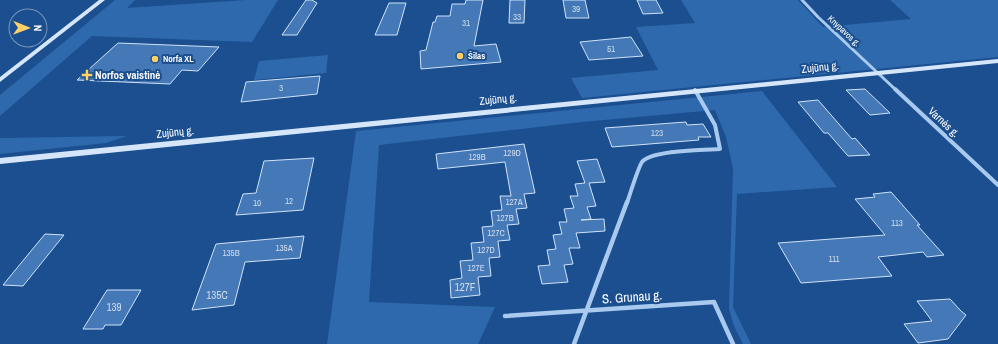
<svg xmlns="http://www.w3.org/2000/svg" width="998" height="344" viewBox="0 0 998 344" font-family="'Archivo Narrow',sans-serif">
<rect width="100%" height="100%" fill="#1b4f8f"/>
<path fill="#2e69ad" d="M115,0H135L127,8L246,0H278L252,42L92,36L0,116V95Z
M681,0H798L823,27L911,19L890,0H998V57L582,98L571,78L658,70L636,27L695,23Z
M328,55L326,73L254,80L259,61Z
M762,91L837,187L737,194L733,307L751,344H743L734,326L729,309L733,169L726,137L715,110L582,122L379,145L369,302L495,307L478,344H327L356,131Z
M127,136L106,143L0,154V138Z"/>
<path fill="#4478b7" stroke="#cfe3fa" d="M306,0H312L317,3L297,35H282Z
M466,0H483L474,46L496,44L501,62L421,69L420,51L426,50L433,22H435L437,16H450L452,4H465Z
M510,0H525L524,23H509Z
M563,0H585L589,18H566Z
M637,0H656L663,13L643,14Z
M389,3H406L397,35H375Z
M631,37L643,56L589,60L580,42Z
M118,43L219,47L198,71L182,70L170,84L77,80Z
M320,76L317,94L241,102L246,82Z
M865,89L890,113L870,115L846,90Z
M818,100L852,139L855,138L870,155L848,156L828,133H824L798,102Z
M686,122L687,125L703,124L711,137H698L699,140L612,147L605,128Z
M524,144L535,193L524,194L527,208L516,209L519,224L507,225L510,240L498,241L500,257L489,258L491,276L478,277L480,295L451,298L450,280L462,278L460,261L473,260L471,243L484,242L482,227L493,226L491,211L502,210L500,196H511L505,162L438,169L436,154Z
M314,158L303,210L236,215L243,194L256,193L264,161Z
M597,159L605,182L589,183L596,206L587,207L591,219L581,220L604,219L605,231L576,233L580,248H569L573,264L564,265L568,282L542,284L538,266L550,265L547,250L556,249L553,235L562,234L559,222H567L564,209L574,208L570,196H578L575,184L585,183L577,161Z
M891,192L920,225H917L944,255L927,257L923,252L878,257L892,276L801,283L778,243L885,235L855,199L875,197L873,194Z
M45,234L64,235L23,286L3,285Z
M304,236L300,258L245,262L234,305L192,310L216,244Z
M107,290H141L121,325H105L103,329H83Z
M950,299L961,311L966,315L948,339L918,343L904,324L932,321L917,301Z"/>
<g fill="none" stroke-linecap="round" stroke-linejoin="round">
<path stroke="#a9c9ee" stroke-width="3" d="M802,0L818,17L896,90"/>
<path stroke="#a9c9ee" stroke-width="4" d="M895,89L998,185
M627,203C630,194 638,168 642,162C651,150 705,150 720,149L715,125L695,90"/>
<path stroke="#a9c9ee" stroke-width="4.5" d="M505,316L714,302L733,344
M574,344L627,202"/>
<path fill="#d6e6fa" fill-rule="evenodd" d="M99,0H105L0,82V77Z
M998,59V63L0,164V158Z"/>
</g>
<g fill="#ffd166" stroke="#1b4f8f" stroke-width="1.5">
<circle cx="460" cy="56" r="4"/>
<circle cx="155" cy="59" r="4"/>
<path d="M85 69h4v4h4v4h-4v4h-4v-4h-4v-4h4z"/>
</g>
<g text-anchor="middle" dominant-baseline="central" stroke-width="4" stroke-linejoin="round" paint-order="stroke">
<g font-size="9" fill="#d0dded">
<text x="576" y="9">39</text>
<text x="517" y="17">33</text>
<text x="466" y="23">31</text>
<text x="611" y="49">51</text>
<text x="281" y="88">3</text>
<text x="657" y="133">123</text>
<text x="512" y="153">129D</text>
<text x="477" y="157">129B</text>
<text x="289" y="201">12</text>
<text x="514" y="202">127A</text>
<text x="257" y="203">10</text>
<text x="505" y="218">127B</text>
<text x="897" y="223">113</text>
<text x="496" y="233">127C</text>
<text x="284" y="248">135A</text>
<text x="486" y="250">127D</text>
<text x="231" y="253">135B</text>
<text x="834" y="259">111</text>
<text x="476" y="268">127E</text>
</g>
<g font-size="9" fill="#fff" stroke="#1b4f8f">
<text transform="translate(844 31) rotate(43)">Knypavos g.</text>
</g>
<g font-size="9" font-weight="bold" fill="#fff" stroke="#1b4f8f" text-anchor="start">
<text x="468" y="56">Šilas</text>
<text x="163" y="59">Norfa XL</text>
</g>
<g font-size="11" fill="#fff" stroke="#1b4f8f">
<text transform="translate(820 67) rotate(-6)">Zujūnų g.</text>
<text transform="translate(498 99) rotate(-6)">Zujūnų g.</text>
<text transform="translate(944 122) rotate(43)">Varnės g.</text>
<text transform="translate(175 132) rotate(-6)">Zujūnų g.</text>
</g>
<g font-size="11" font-weight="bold" fill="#fff" stroke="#1b4f8f" text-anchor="start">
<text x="95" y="75">Norfos vaistinė</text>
</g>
<g font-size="11" fill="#d0dded">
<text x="465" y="287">127F</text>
<text x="217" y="295">135C</text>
<text x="114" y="307">139</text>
</g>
<g font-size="13" fill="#fff" stroke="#1b4f8f">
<text transform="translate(632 297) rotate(-4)">S. Grunau g.</text>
</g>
</g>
<g transform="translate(28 28) rotate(91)"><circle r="19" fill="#1b4f8f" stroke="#7695bc"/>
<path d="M0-3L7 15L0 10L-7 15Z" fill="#ffd166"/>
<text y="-6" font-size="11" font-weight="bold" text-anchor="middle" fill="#ffffff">N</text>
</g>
</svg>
